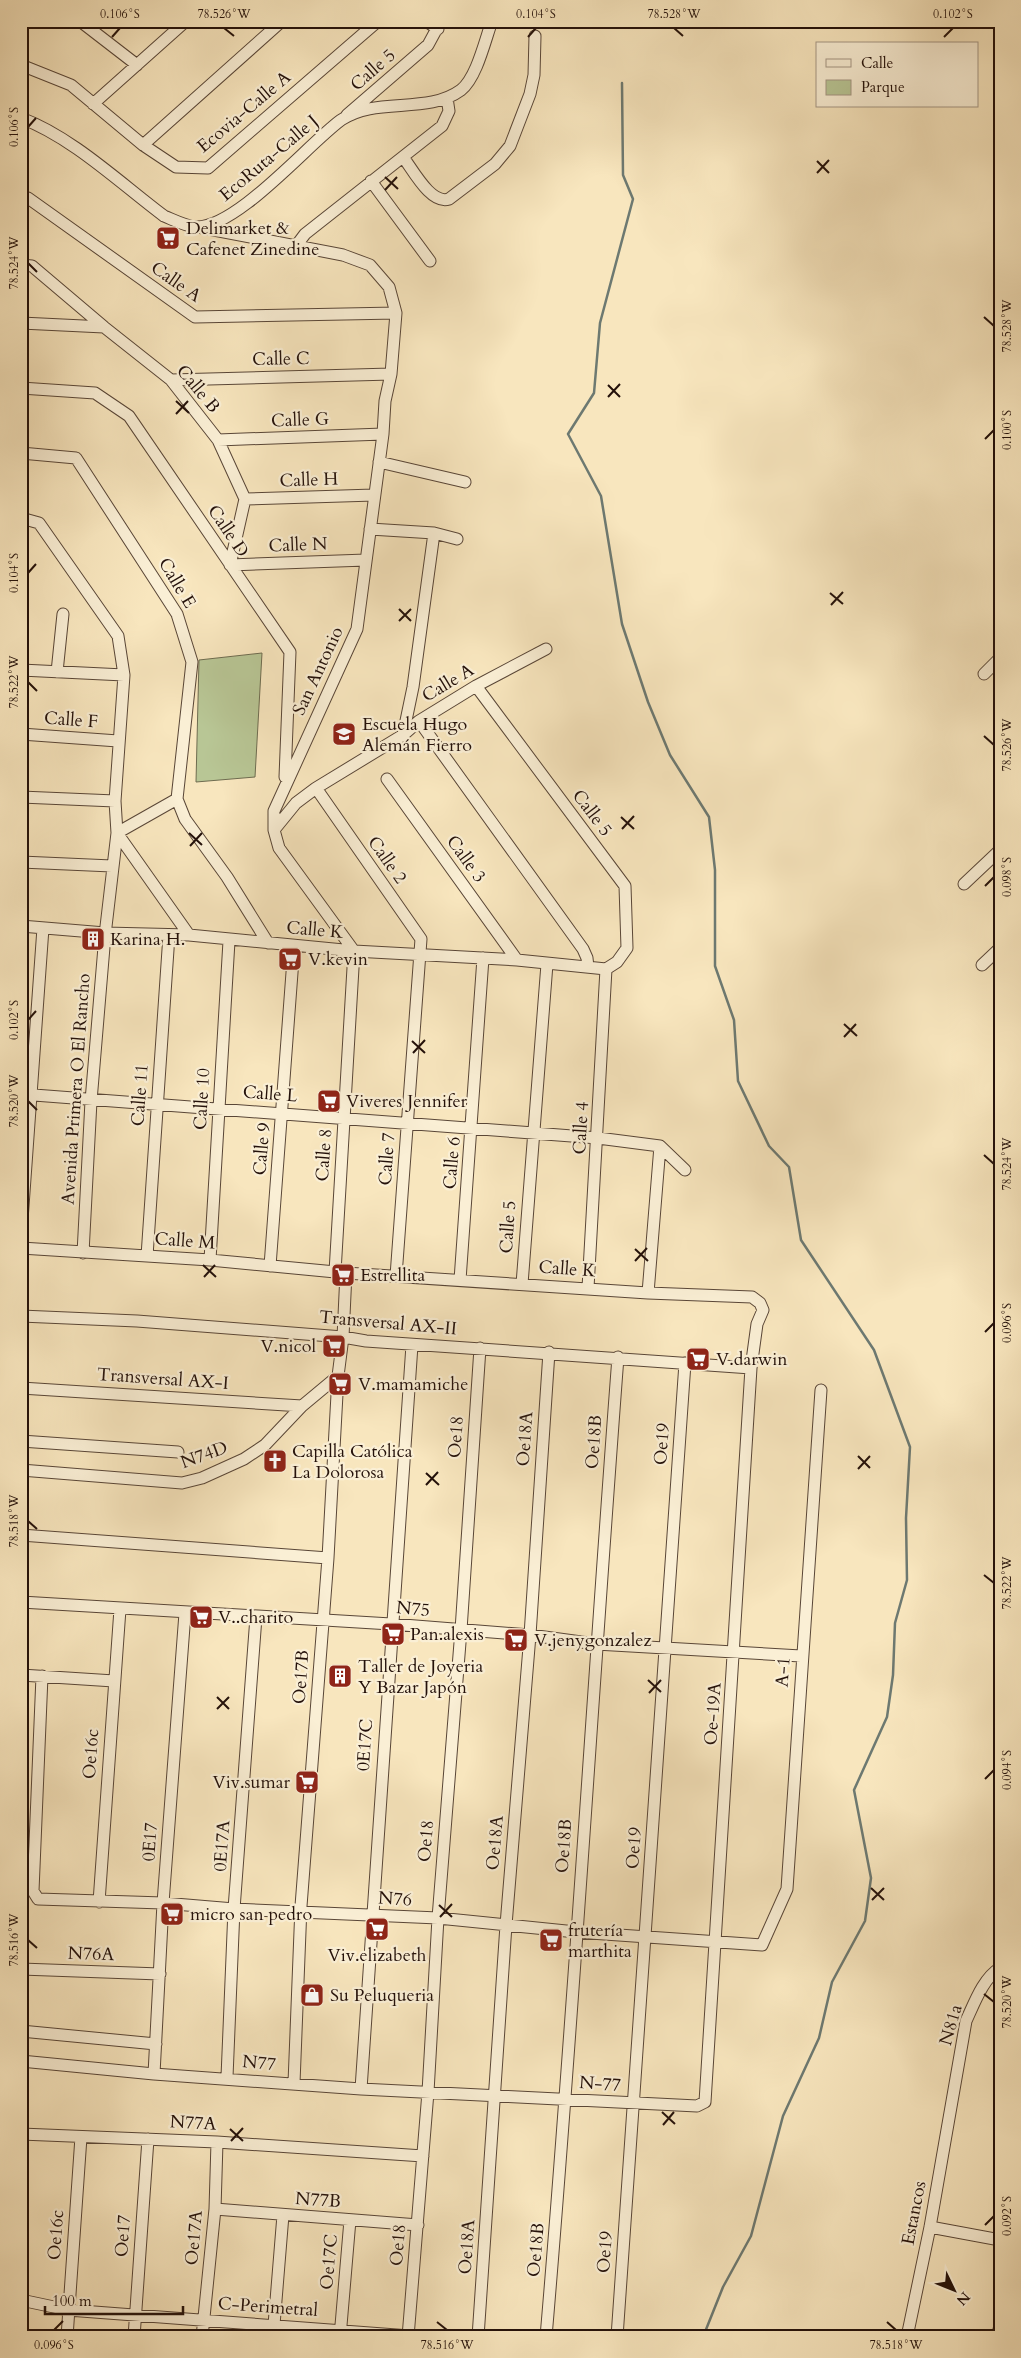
<svg xmlns="http://www.w3.org/2000/svg" width="1021" height="2358" viewBox="0 0 1021 2358" font-family="Cardo,serif">
<rect width="100%" height="100%" fill="#f8e6be"/>
<filter id="stains"><feTurbulence type="fractalNoise" baseFrequency=".004" numOctaves="4"/><feColorMatrix values="0 0 0 0 .2 0 0 0 0 .09 0 0 0 0 .02 0 0 0 .5 -.17"/></filter>
<radialGradient id="worn" r=".72"><stop offset=".6" stop-color="#630" stop-opacity="0"/><stop offset="1" stop-color="#630" stop-opacity=".3"/></radialGradient>
<path fill="#b8c695" stroke="#6e6c50" d="M262,653L255,777L196,782L199,660Z"/>
<g fill="none" stroke-linecap="round" stroke-linejoin="round">
<path stroke="#6d7971" stroke-width="2.5" d="M622,83L623,175L633,199L600,323L594,393L568,434L601,496L622,624L648,702L670,755L709,817L715,870V966L734,1020L738,1081L769,1146L789,1167L801,1240L874,1350L910,1447L906,1518L907,1580L895,1623L893,1675L887,1717L854,1790L871,1878L865,1921L832,1982L819,2038L783,2116L751,2236L723,2287L703,2337"/>
<g stroke="#594637" stroke-width="13">
<path id="minor" d="M80,21L137,65
M426,21L438,29
M21,65L71,85L143,145L176,167L208,168L378,21
M93,104L186,21
M347,115L428,45L441,21
M21,118C72,137 120,183 164,216C174,220 185,226 196,227C237,228 308,144 341,120C376,96 427,115 461,90C477,77 485,40 492,21
M143,145L282,21
M403,157C413,170 431,205 449,199L495,164L510,146L530,94L534,75L535,36
M371,181L430,261
M21,198H28L195,317L396,313
M198,227L343,255L370,265L389,287L396,313L391,374L385,401L383,434L357,629L274,811V830L279,848L354,951
M296,246L305,234L442,126L449,111L447,98
M21,265L32,266L104,327L171,380L218,440L245,499L230,565L366,560
M21,323L104,327
M171,380L391,374
M21,388L95,393L129,416L290,652L285,777
M218,440L383,434
M21,453L76,458L177,614L192,662L177,799L185,819L227,877L268,943
M379,462L465,482
M245,499L374,495
M21,518L39,523L118,636L124,675L115,801L117,833L105,935L91,1101L83,1253
M370,529L434,533L457,539
M21,670L124,675
M57,672L63,614
M984,674L1000,658
M476,686L625,886L627,948L617,962L606,969
M419,721L583,949L587,958L588,967
M21,734L118,741
M403,735L413,687L434,533
M387,779L517,960
M316,788L421,939L396,1276
M21,797L115,801
M177,799L117,833L189,935
M274,830L296,803L316,788L403,735L419,721L476,686L546,649
M21,862L112,866
M964,884L1000,850
M21,926L105,933L189,935L354,951L517,960L606,969
M982,965L1000,948
M21,1094L598,1138L660,1146L685,1170
M21,1234L43,928
M21,1248L210,1260L346,1273L648,1293L752,1297L760,1303L763,1310L757,1324L751,1368L705,2102L697,2106L361,2089L154,2074L21,2061
M147,1256L169,935
M210,1260L229,941
M270,1266L294,946
M335,1272L354,951
M460,1280L483,958
M522,1284L547,964
M588,1288L606,969
M648,1293L660,1146
M21,1316L137,1321L343,1337L366,1341L751,1368
M21,1388L302,1406
M21,1441L178,1452
M21,1470L182,1483L202,1478L244,1459L265,1445L302,1406L338,1376
M21,1535L328,1558
M21,1602L391,1624L530,1635L596,1644L801,1656
M21,1675L114,1681
M42,1676L33,1891L38,1899L163,1903L234,1909L438,1918L576,1932L762,1945L787,1889L821,1390
M99,1902L120,1609
M21,1969L160,1974
M21,2031L156,2044
M154,2074L163,1903L185,1613
M227,2077L234,1909L256,1617
M294,2083L301,1906L328,1558L338,1376L343,1337L346,1273
M361,2089L412,1345
M21,2134L217,2142L423,2156
M215,2209L418,2225
M930,2227L1000,2240
M21,2300L68,2310L423,2337
M67,2337L81,2137
M134,2337L148,2139
M202,2337L215,2209L217,2142
M273,2337L283,2215
M340,2337L350,2220
M408,2337L428,2092L438,1918L461,1630L480,1348
M478,2337L506,1925L530,1635L549,1352
M546,2337C574,2011 593,1684 618,1357
M617,2337L685,1363
M907,2337L930,2227L966,2021C974,2004 983,1978 1000,1968
M997,2337L1000,2326"/>
</g>
<use href="#minor" stroke="#faefd5" stroke-width="11"/>
</g>
<path fill="none" stroke="#24110a" stroke-width="2" d="M224,28L234,36M674,28L683,36M112,37L120,28M528,37L536,28M944,37L953,28M28,127L36,118M817,161L829,173M817,173L829,160M385,177L398,189M385,190L397,177M28,263L37,272M984,317L994,326M608,385L620,397M608,397L620,384M176,401L189,413M176,414L188,401M985,439L994,430M28,573L36,564M830,593L843,604M831,605L843,592M399,609L411,621M399,621L411,609M28,682L37,691M984,736L994,745M621,817L634,829M622,829L634,816M189,833L202,845M190,846L202,833M985,886L994,877M28,1020L36,1011M844,1024L857,1036M844,1037L856,1024M412,1041L425,1053M413,1053L425,1040M28,1101L37,1110M984,1155L994,1164M635,1249L648,1261M635,1261L647,1248M203,1265L216,1277M204,1277L215,1265M985,1332L994,1323M858,1456L870,1468M858,1469L870,1456M426,1473L439,1485M426,1485L438,1472M28,1521L37,1529M984,1575L994,1583M648,1680L661,1692M649,1693L661,1680M217,1697L229,1709M217,1709L229,1697M985,1779L994,1770M871,1888L884,1900M872,1900L884,1888M439,1905L452,1917M440,1917L452,1904M28,1940L37,1948M984,1994L994,2002M662,2112L675,2124M663,2125L674,2112M230,2129L243,2141M231,2141L243,2128M985,2225L994,2216M437,2322L447,2330M887,2322L896,2330M54,2330L63,2321"/>
<defs>
<g id="supermarket-square" transform="scale(1.25)"><rect x="-9" y="-9" width="18" height="18" rx="4" fill="#8f2418" stroke="#faefd5"/><path d="M-6-5.5h2.5l.6 2H6L4.5 2H-2.5L-4.4-4H-6ZM-1.5 3.2a1.3 1.3 0 1 0 .1 0ZM3 3.2a1.3 1.3 0 1 0 .1 0Z" fill="#fff"/></g>
<g id="school-square" transform="scale(1.25)"><rect x="-9" y="-9" width="18" height="18" rx="4" fill="#8f2418" stroke="#faefd5"/><path d="M0-5L7-2L0 1L-7-2ZM-4 1L0 2.5L4 1V4Q0 6-4 4Z" fill="#fff"/></g>
<g id="building-square" transform="scale(1.25)"><rect x="-9" y="-9" width="18" height="18" rx="4" fill="#8f2418" stroke="#faefd5"/><path d="M-4-6H4V6H1V3H-1V6H-4ZM-2.5-4.3h1.7v1.8h-1.7ZM.8-4.3h1.7v1.8H.8ZM-2.5-1h1.7V.8h-1.7ZM.8-1h1.7V.8H.8Z" fill="#fff"/></g>
<g id="church-square" transform="scale(1.25)"><rect x="-9" y="-9" width="18" height="18" rx="4" fill="#8f2418" stroke="#faefd5"/><path d="M-1.2-6h2.4v3.5h3.3v2.4h-3.3V6h-2.4V-.1h-3.3v-2.4h3.3Z" fill="#fff"/></g>
<g id="shop-square" transform="scale(1.25)"><rect x="-9" y="-9" width="18" height="18" rx="4" fill="#8f2418" stroke="#faefd5"/><path d="M-5-2.5h2.3a2.7 3.5 0 0 1 5.4 0H5L5.5 6h-11ZM-1.5-2.5h3a1.5 2.3 0 0 0-3 0Z" fill="#fff"/></g>
</defs>
<g fill-rule="evenodd">
<use href="#supermarket-square" x="168" y="238"/>
<use href="#school-square" x="344" y="734"/>
<use href="#building-square" x="93" y="939"/>
<use href="#supermarket-square" x="290" y="959"/>
<use href="#supermarket-square" x="329" y="1101"/>
<use href="#supermarket-square" x="343" y="1275"/>
<use href="#supermarket-square" x="334" y="1346"/>
<use href="#supermarket-square" x="698" y="1359"/>
<use href="#supermarket-square" x="340" y="1384"/>
<use href="#church-square" x="275" y="1461"/>
<use href="#supermarket-square" x="201" y="1617"/>
<use href="#supermarket-square" x="393" y="1634"/>
<use href="#supermarket-square" x="516" y="1640"/>
<use href="#building-square" x="340" y="1676"/>
<use href="#supermarket-square" x="307" y="1782"/>
<use href="#supermarket-square" x="172" y="1914"/>
<use href="#supermarket-square" x="377" y="1929"/>
<use href="#supermarket-square" x="551" y="1940"/>
<use href="#shop-square" x="312" y="1995"/>
</g>
<g text-anchor="middle" dominant-baseline="central" stroke-width="4.5" stroke-linejoin="round" paint-order="stroke">
<g font-size="18" fill="#24110a" stroke="#faefd5">
<text transform="translate(373 70) rotate(-41)">Calle 5</text>
<text transform="translate(244 112) rotate(-40)">Ecovia-Calle A</text>
<text transform="translate(269 158) rotate(-40)">EcoRuta-Calle J</text>
<text transform="translate(176 282) rotate(35)">Calle A</text>
<text transform="translate(281 359) rotate(-1)">Calle C</text>
<text transform="translate(198 389) rotate(50)">Calle B</text>
<text transform="translate(300 420) rotate(-2)">Calle G</text>
<text transform="translate(309 480) rotate(-2)">Calle H</text>
<text transform="translate(228 531) rotate(56)">Calle D</text>
<text transform="translate(298 545) rotate(-2)">Calle N</text>
<text transform="translate(177 583) rotate(59)">Calle E</text>
<text transform="translate(318 671) rotate(-65)">San Antonio</text>
<text transform="translate(448 683) rotate(-31)">Calle A</text>
<text transform="translate(71 720) rotate(4)">Calle F</text>
<text transform="translate(592 813) rotate(53)">Calle 5</text>
<text transform="translate(466 859) rotate(54)">Calle 3</text>
<text transform="translate(387 860) rotate(55)">Calle 2</text>
<text transform="translate(315 930) rotate(5)">Calle K</text>
<text transform="translate(76 1089) rotate(-86)">Avenida Primera O El Rancho</text>
<text transform="translate(270 1094) rotate(4)">Calle L</text>
<text transform="translate(140 1095) rotate(-86)">Calle 11</text>
<text transform="translate(202 1099) rotate(-87)">Calle 10</text>
<text transform="translate(581 1128) rotate(-87)">Calle 4</text>
<text transform="translate(262 1149) rotate(-85)">Calle 9</text>
<text transform="translate(324 1155) rotate(-86)">Calle 8</text>
<text transform="translate(387 1159) rotate(-86)">Calle 7</text>
<text transform="translate(452 1163) rotate(-85)">Calle 6</text>
<text transform="translate(508 1227) rotate(-86)">Calle 5</text>
<text transform="translate(185 1241) rotate(4)">Calle M</text>
<text transform="translate(567 1269) rotate(4)">Calle K</text>
<text transform="translate(388 1323) rotate(5)">Transversal AX-II</text>
<text transform="translate(163 1379) rotate(4)">Transversal AX-I</text>
<text transform="translate(456 1437) rotate(-86)">Oe18</text>
<text transform="translate(525 1439) rotate(-86)">Oe18A</text>
<text transform="translate(594 1442) rotate(-86)">Oe18B</text>
<text transform="translate(662 1444) rotate(-86)">Oe19</text>
<text transform="translate(204 1455) rotate(-20)">N74D</text>
<text transform="translate(413 1609) rotate(5)">N75</text>
<text transform="translate(783 1672) rotate(-86)">A-1</text>
<text transform="translate(301 1677) rotate(-86)">Oe17B</text>
<text transform="translate(713 1714) rotate(-86)">Oe-19A</text>
<text transform="translate(365 1745) rotate(-86)">0E17C</text>
<text transform="translate(91 1754) rotate(-86)">Oe16c</text>
<text transform="translate(426 1841) rotate(-85)">Oe18</text>
<text transform="translate(150 1842) rotate(-86)">0E17</text>
<text transform="translate(495 1843) rotate(-85)">Oe18A</text>
<text transform="translate(222 1846) rotate(-86)">0E17A</text>
<text transform="translate(564 1846) rotate(-86)">Oe18B</text>
<text transform="translate(634 1848) rotate(-86)">Oe19</text>
<text transform="translate(395 1899) rotate(3)">N76</text>
<text transform="translate(91 1954) rotate(2)">N76A</text>
<text transform="translate(951 2025) rotate(-74)">N81a</text>
<text transform="translate(259 2063) rotate(5)">N77</text>
<text transform="translate(600 2084) rotate(4)">N-77</text>
<text transform="translate(193 2123) rotate(3)">N77A</text>
<text transform="translate(318 2200) rotate(4)">N77B</text>
<text transform="translate(914 2213) rotate(-79)">Estancos</text>
<text transform="translate(56 2235) rotate(-86)">Oe16c</text>
<text transform="translate(123 2236) rotate(-86)">Oe17</text>
<text transform="translate(194 2238) rotate(-85)">Oe17A</text>
<text transform="translate(398 2245) rotate(-85)">Oe18</text>
<text transform="translate(467 2247) rotate(-86)">Oe18A</text>
<text transform="translate(536 2250) rotate(-85)">Oe18B</text>
<text transform="translate(605 2252) rotate(-86)">Oe19</text>
<text transform="translate(329 2262) rotate(-85)">Oe17C</text>
<text transform="translate(268 2307) rotate(4)">C-Perimetral</text>
</g>
<g font-size="18" fill="#24110a" stroke="#faefd5" text-anchor="start">
<text x="186" y="228">Delimarket &amp;<tspan x="186" dy="21">Cafenet Zinedine</tspan></text>
<text x="362" y="724">Escuela Hugo<tspan x="362" dy="21">Alemán Fierro</tspan></text>
<text x="110" y="939">Karina H.</text>
<text x="308" y="959">V.kevin</text>
<text x="346" y="1101">Viveres Jennifer</text>
<text x="360" y="1275">Estrellita</text>
<text x="316" y="1346" text-anchor="end">V.nicol</text>
<text x="716" y="1359">V.darwin</text>
<text x="358" y="1384">V.mamamiche</text>
<text x="292" y="1451">Capilla Católica<tspan x="292" dy="21">La Dolorosa</tspan></text>
<text x="218" y="1617">V..charito</text>
<text x="410" y="1634">Pan.alexis</text>
<text x="534" y="1640">V.jenygonzalez</text>
<text x="358" y="1666">Taller de Joyeria<tspan x="358" dy="21">Y Bazar Japón</tspan></text>
<text x="290" y="1782" text-anchor="end">Viv.sumar</text>
<text x="190" y="1914">micro san pedro</text>
<text x="568" y="1930">frutería<tspan x="568" dy="21">marthita</tspan></text>
<text x="377" y="1955" text-anchor="middle">Viv.elizabeth</text>
<text x="330" y="1995">Su Peluqueria</text>
</g>
</g>
<rect width="1021" height="2358" fill="none" stroke="#f8e6be" stroke-width="55"/>
<rect x="816" y="42" width="162" height="65" fill="#faefd5" stroke="#a49684"/>
<rect x="826" y="59" width="25" height="8" fill="#faefd5" stroke="#a49684"/>
<text x="861" y="68" font-size="15" fill="#24110a">Calle</text>
<rect x="826" y="80" width="25" height="15" fill="#b8c695" stroke="#a49684"/>
<text x="861" y="92" font-size="15" fill="#24110a">Parque</text>
<g transform="translate(954 2290) rotate(133)" stroke="#faefd5" stroke-width="4" paint-order="stroke">
<path d="M0-4L9 19L0 12L-9 19Z" fill="#24110a"/>
<text y="-8" font-size="14" font-weight="bold" text-anchor="middle" fill="#24110a">N</text>
</g>
<path d="M45 2306v8h138v-8" fill="none" stroke="#24110a" stroke-width="2.5"/>
<text x="52" y="2306" font-size="15" fill="#24110a" stroke="#faefd5" stroke-width="4" paint-order="stroke">100 m</text>
<rect x="28" y="28" width="966" height="2302" fill="none" stroke="#24110a" stroke-width="2"/>
<g font-size="12" text-anchor="middle" fill="#24110a">
<text x="120" y="18">0.106°S</text>
<text x="224" y="18">78.526°W</text>
<text x="536" y="18">0.104°S</text>
<text x="674" y="18">78.528°W</text>
<text x="953" y="18">0.102°S</text>
<text transform="translate(14 127) rotate(-90)" y="4">0.106°S</text>
<text transform="translate(14 263) rotate(-90)" y="4">78.524°W</text>
<text transform="translate(1007 326) rotate(-90)" y="4">78.528°W</text>
<text transform="translate(1007 430) rotate(-90)" y="4">0.100°S</text>
<text transform="translate(14 573) rotate(-90)" y="4">0.104°S</text>
<text transform="translate(14 682) rotate(-90)" y="4">78.522°W</text>
<text transform="translate(1007 745) rotate(-90)" y="4">78.526°W</text>
<text transform="translate(1007 877) rotate(-90)" y="4">0.098°S</text>
<text transform="translate(14 1020) rotate(-90)" y="4">0.102°S</text>
<text transform="translate(14 1101) rotate(-90)" y="4">78.520°W</text>
<text transform="translate(1007 1164) rotate(-90)" y="4">78.524°W</text>
<text transform="translate(1007 1323) rotate(-90)" y="4">0.096°S</text>
<text transform="translate(14 1521) rotate(-90)" y="4">78.518°W</text>
<text transform="translate(1007 1583) rotate(-90)" y="4">78.522°W</text>
<text transform="translate(1007 1770) rotate(-90)" y="4">0.094°S</text>
<text transform="translate(14 1940) rotate(-90)" y="4">78.516°W</text>
<text transform="translate(1007 2002) rotate(-90)" y="4">78.520°W</text>
<text transform="translate(1007 2216) rotate(-90)" y="4">0.092°S</text>
<text x="54" y="2349">0.096°S</text>
<text x="447" y="2349">78.516°W</text>
<text x="896" y="2349">78.518°W</text>
</g>
<rect width="100%" height="100%" filter="url(#stains)"/>
<rect width="100%" height="100%" fill="url(#worn)"/>
</svg>
